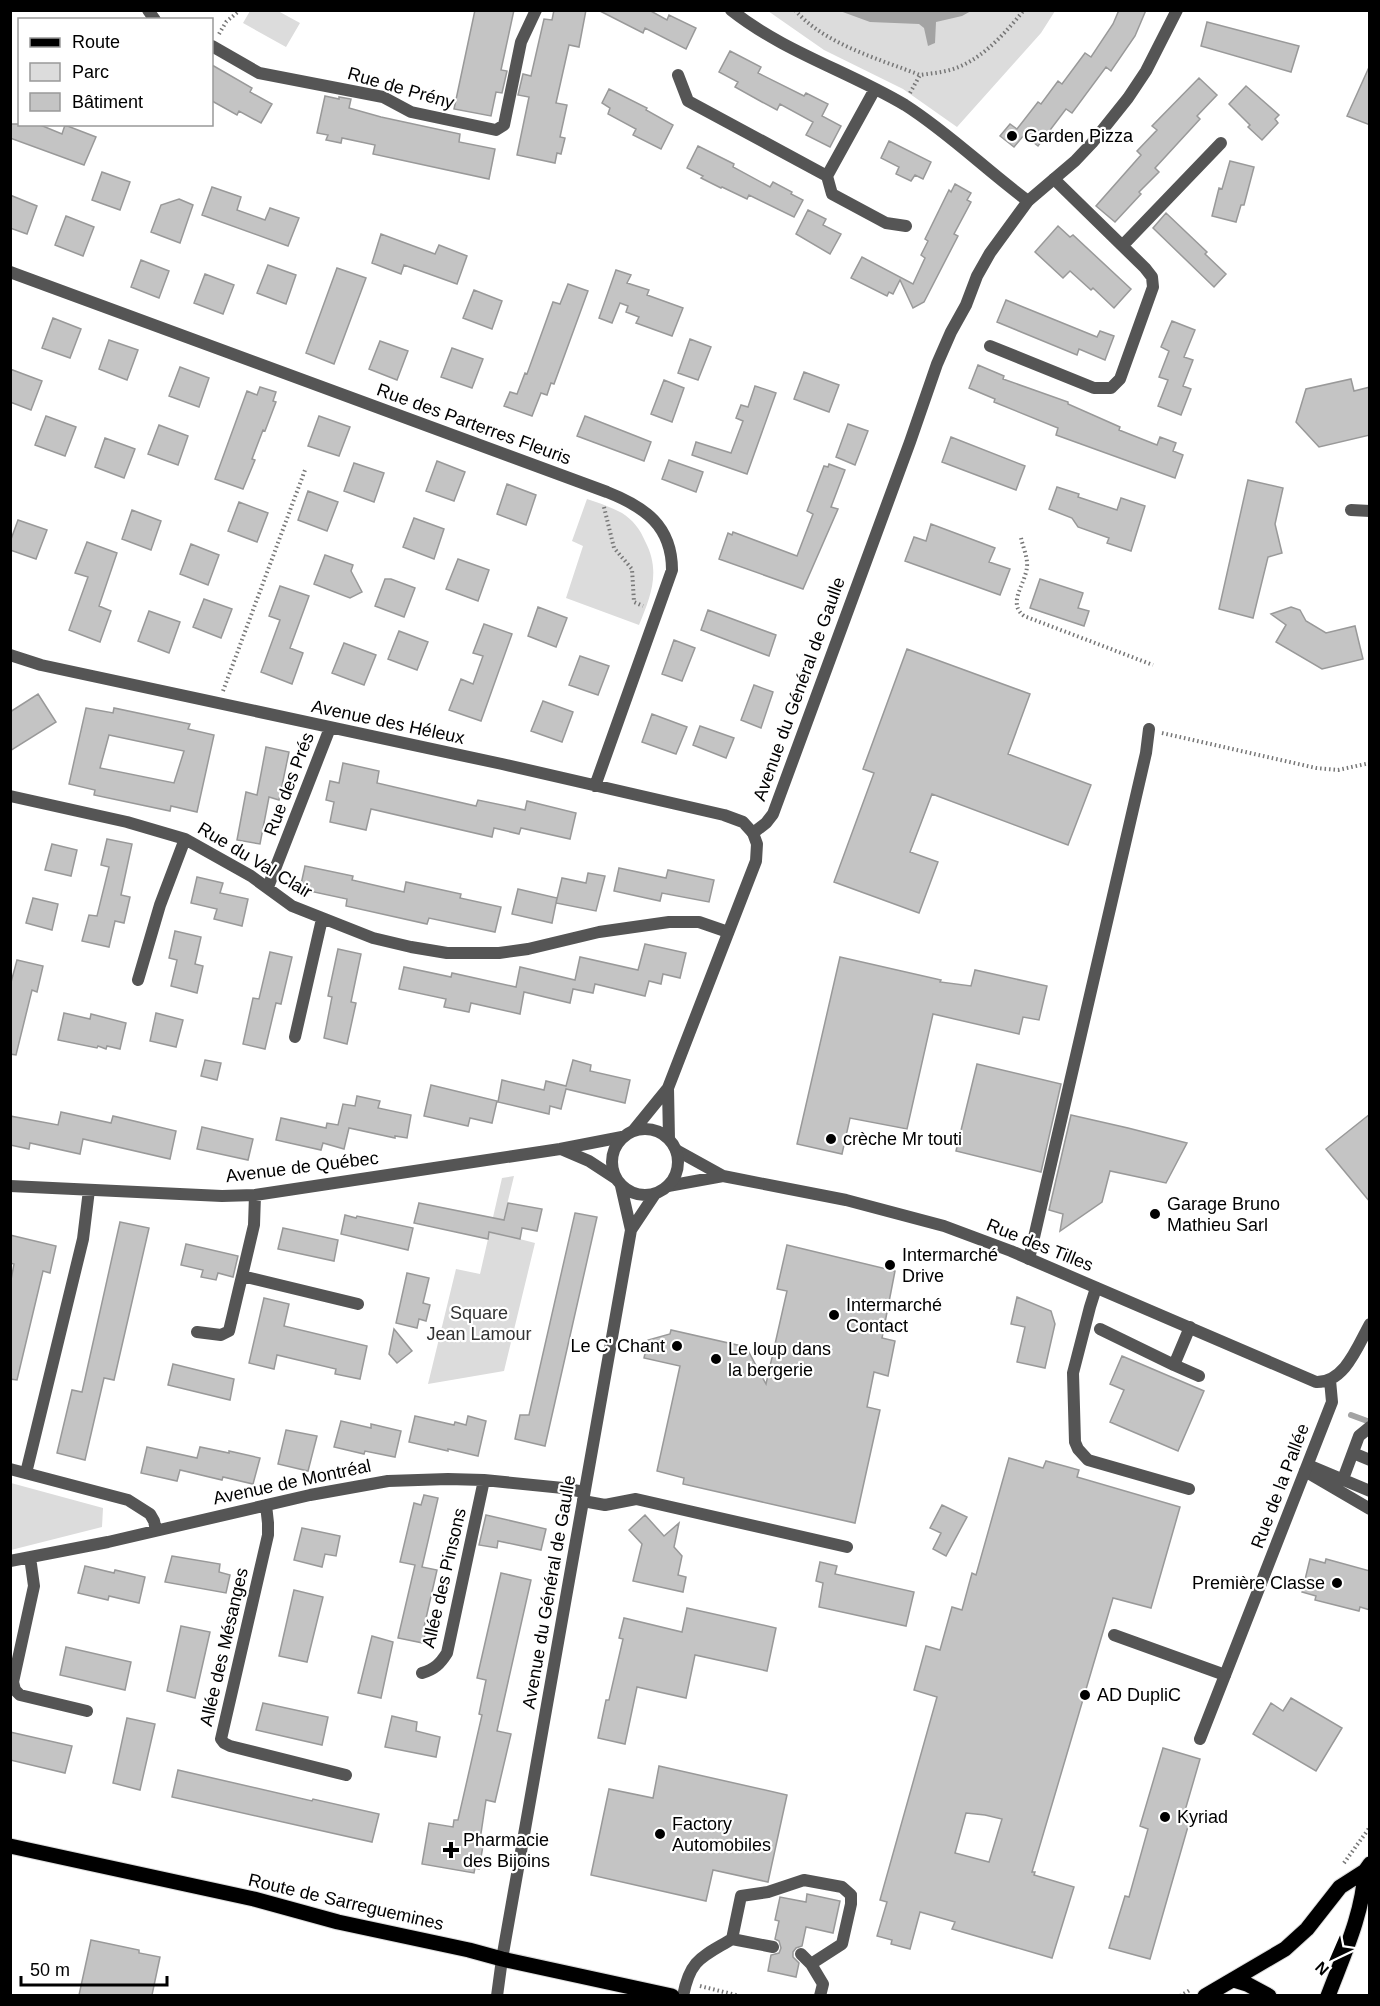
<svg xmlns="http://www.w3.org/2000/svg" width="1380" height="2006" viewBox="0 0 1380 2006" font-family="Helvetica,sans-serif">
<rect width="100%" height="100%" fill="#fff"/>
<path fill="#dcdcdc" d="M278,11L300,23L286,47L243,23L250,11Z
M768,11H1055L1041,33L957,127L903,89L824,50Z
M587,499C599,503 611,507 622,513C633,520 640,529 645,541C661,571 651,596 639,625L566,598L583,546L572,541Z
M514,1176L500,1234L535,1243L504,1371L428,1384L456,1269L480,1274L502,1178Z
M11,1483L103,1508L102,1527L11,1550Z"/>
<path fill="#a3a3a3" d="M840,11L971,10V11L962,16L936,22L935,43L928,46L924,28L919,24L870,22Z"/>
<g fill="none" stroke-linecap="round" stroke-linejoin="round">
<path stroke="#a3a3a3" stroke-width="6" d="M1351,1415L1370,1422"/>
</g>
<path fill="#c4c4c4" stroke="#999" stroke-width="1.5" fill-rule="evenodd" d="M475,10H514L501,70L507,71L502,93L496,92L491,116L454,109Z
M554,10H586L579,47L569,45L556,103L567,105L560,137L565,138L561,154L557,153L555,163L517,155L529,97L518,95L523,74L531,76L544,19L552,20Z
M598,10H649L667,20L669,15L696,28L686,49L645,28L643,33Z
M1119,10H1146L1135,36L1111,71L1106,67L1072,113L1066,109L1038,146L1024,135L1014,147L1000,136L1010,124L1017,129L1038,102L1041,104L1058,81L1062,84L1085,53L1091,57L1113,24Z
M1207,22L1299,46L1291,72L1201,46Z
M730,51L761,67L758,73L804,96L806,93L828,104L822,116L841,126L830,147L806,135L813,122L780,104L777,110L762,102L735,87L738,82L719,72Z
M212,65L252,88L250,92L272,104L261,123L239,111L237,115L212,101Z
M1370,65V125L1347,116Z
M1199,78L1217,95L1197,116L1200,119L1155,168L1159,172L1139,192L1141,194L1115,222L1096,206L1141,155L1137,151L1157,130L1152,126Z
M1246,86L1279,115L1275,119L1278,123L1262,140L1248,127L1250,125L1229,104Z
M609,89L647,108L646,110L673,125L661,149L633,135L636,129L608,114L610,108L602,103Z
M325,96L339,99V97L351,99L349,108L381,117L460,134L459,142L495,149L489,179L373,154L375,145L342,138L341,143L326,140L328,135L317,133Z
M10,124H38L62,134L65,125L96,137L84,165L10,138Z
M889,141L931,162L923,179L915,175L911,181L896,174L899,167L881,158Z
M698,146L734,164L733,167L770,187L773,182L792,192L791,194L803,200L794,217L749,195L747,199L722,187L721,188L701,178L703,176L687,168Z
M1230,161L1254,167L1244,205H1241L1236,222L1212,216L1219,188L1222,189Z
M102,172L130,182L120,210L92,200Z
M955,184L971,193L967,200L971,202L954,234L958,236L924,302L913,308L900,280L893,294L889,292L887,296L851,278L862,257L913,284L925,258L921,255L928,241L925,239L949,190L951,192Z
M212,187L241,197L237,210L265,220L270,208L299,218L288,246L202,215Z
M10,195L37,206L27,234L10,228Z
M179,199L193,205L180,243L151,232L161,205Z
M808,210L826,219L823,225L841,234L830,254L796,234Z
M1166,213L1207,252L1205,254L1226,274L1214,287L1153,228Z
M66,216L94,227L83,256L55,245Z
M1058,226L1070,237L1073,235L1131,289L1114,308L1093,288L1091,290L1070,271L1063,278L1035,252Z
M381,234L435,254L439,245L467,256L457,284L404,265L401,274L372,263Z
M141,260L169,271L159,298L131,287Z
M268,265L296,275L286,304L257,293Z
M337,268L366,278L334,364L306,353Z
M616,270L631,275L627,283L649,290L647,295L683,308L672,336L636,323L639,317L626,312L628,306L620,303L612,323L599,318Z
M205,274L234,285L223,314L194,303Z
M568,284L588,291L554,384L551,383L547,395L541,393L532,416L504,406L510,392L517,394L525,373L527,374L553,302L560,304Z
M474,290L502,301L492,329L463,318Z
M1006,300L1097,337L1100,331L1114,336L1105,360L1079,349L1077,355L997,322Z
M53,318L81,329L70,358L42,348Z
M1172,321L1195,330L1184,357L1193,360L1183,386L1191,389L1181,415L1158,406L1168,380L1159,377L1169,351L1161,347Z
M690,339L711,347L698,380L678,373Z
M109,340L138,350L127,380L99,369Z
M380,341L408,351L397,380L369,369Z
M452,348L483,359L472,388L441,377Z
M978,365L1004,376L1003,379L1068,402V404L1120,427L1119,430L1157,445L1160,437L1176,443L1173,451L1183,455L1175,478L1056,435L1058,428L994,402L995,399L969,388Z
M180,367L209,378L199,407L169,396Z
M10,369L42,381L31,410L10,402Z
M804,372L839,385L829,412L794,399Z
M1351,379L1354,391L1370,387V435L1319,447L1296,422L1306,389Z
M664,380L684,388L672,422L651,414Z
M755,386L776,393L747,474L692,455L696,442L731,453L743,421L736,418L741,405L748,407Z
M260,387L276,392L273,401L276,402L265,431L263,430L252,459L255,460L243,489L215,479L247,391L257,395Z
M46,416L76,427L65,456L35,445Z
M319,416L350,427L339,456L308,446Z
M585,416L651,442L644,461L577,436Z
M848,424L868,431L855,465L836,457Z
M159,425L188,436L178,465L148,454Z
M951,437L1025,466L1016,490L942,462Z
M105,438L135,449L124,478L95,467Z
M669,460L703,472L696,492L662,479Z
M437,461L465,472L454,501L426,491Z
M354,463L384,473L374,502L344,491Z
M829,464L845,470L831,507L838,509L803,589L719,559L728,533L732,535L733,532L797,556L813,514L807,511L824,466L828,467Z
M1248,480L1283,488L1275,524L1282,553L1268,557L1253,618L1219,609Z
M507,484L536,495L526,525L497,514Z
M1057,487L1079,494L1078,497L1117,510L1121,498L1145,506L1131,551L1107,543L1109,538L1078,527L1072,518L1049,509Z
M308,491L338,502L327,531L298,520Z
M239,502L268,513L257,542L228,531Z
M132,510L161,521L151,550L122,539Z
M414,518L444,529L434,559L403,547Z
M18,520L47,530L36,559L10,550V542Z
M931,524L995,548L989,562L1010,569L1000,595L905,561L914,537L926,541Z
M87,542L117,553L99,606L111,611L100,642L69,630L88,577L75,573Z
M191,544L219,555L208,585L180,574Z
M325,555L353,565L351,571L362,592L350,598L314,584Z
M458,559L489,570L478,601L446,589Z
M385,579H391L415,588L404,617L375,606Z
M1040,579L1083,593L1078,608L1089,611L1084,626L1030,608Z
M280,586L309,596L290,648L303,653L292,684L261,672L280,620L269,616Z
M204,599L232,609L221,638L193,627Z
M538,607L567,618L556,647L528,636Z
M1291,607L1300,610L1306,621L1326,633L1355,626L1363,659L1322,669L1276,642L1286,625L1271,614Z
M708,610L776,635L769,656L701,630Z
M149,611L180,622L169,653L138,641Z
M484,624L512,634L481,721L449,710L461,679L473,684L483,656L473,653Z
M399,631L428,642L417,670L388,659Z
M674,640L695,648L682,681L662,674Z
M344,643L376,655L364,685L332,673Z
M907,649L1030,694L1008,754L1091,785L1068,845L932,794L910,852L938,862L919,913L834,882L874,773L863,769Z
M580,656L609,666L598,695L569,685Z
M754,685L773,692L761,728L741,720Z
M38,694L56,722L10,751V712Z
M543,701L573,712L562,742L531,731Z
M86,708L113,713L114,708L190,724L188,729L214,735L197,812L171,806L170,811L94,795L95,790L69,784ZM109,735L184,751L174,783L100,768Z
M652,714L687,727L676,754L642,742Z
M700,726L734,738L726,758L693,745Z
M266,747L289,752L279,800L269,797L260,844L237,840L246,792L257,795Z
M343,763L379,771L377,783L476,806L478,800L525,810L527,801L576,813L570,839L521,828L519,834L494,828L492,837L371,809L366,830L330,822L334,802L326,800L330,781L339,783Z
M107,839L132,844L121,895L130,897L124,923L115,921L109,947L82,941L89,915L97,916L109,867L101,865Z
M52,844L77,850L71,876L45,870Z
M305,866L353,876L352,880L404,892L406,882L461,894L460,898L501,907L495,932L429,918L427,924L346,906L347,899L300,889Z
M619,868L666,878L668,870L714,880L709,902L662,893L660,901L614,891Z
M588,873L605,876L596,911L556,903L562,878L586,883Z
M197,877L223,883L220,893L248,899L242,926L214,919L217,909L191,903Z
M518,889L557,898L552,923L512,914Z
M33,898L58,904L52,930L26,923Z
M175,931L201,937L195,964L203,966L197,993L171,986L177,960L169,958Z
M645,944L686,953L680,978L663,974L661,984L649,981L645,996L595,984L593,993L573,989L570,1003L524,992L520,1014L471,1003L469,1012L444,1007L446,999L399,989L404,967L451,977L452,973L516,987L520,967L575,980L580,957L638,970Z
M338,949L361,954L351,1002L356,1003L347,1044L324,1038L332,997L328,996Z
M270,952L292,957L281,1004L276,1003L265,1049L243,1044L253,998L259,999Z
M840,957L941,980L940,982L971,986L975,970L1047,986L1039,1020L1023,1017L1019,1034L933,1014L907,1129L850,1118L842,1154L797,1144Z
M17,960L43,966L37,992L32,990L16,1055L10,1054V986Z
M64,1013L90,1019L91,1014L126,1023L120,1049L107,1046L106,1049L98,1046L97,1048L58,1040Z
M156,1013L183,1020L176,1047L150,1041Z
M205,1060L221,1063L217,1080L201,1076Z
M573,1060L591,1065L590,1071L630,1080L625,1103L566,1089L561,1109L550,1106L549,1114L498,1102L502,1080L544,1090L546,1081L566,1086Z
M977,1064L1061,1084L1041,1172L956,1151Z
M431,1085L497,1101L492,1123L470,1118L468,1126L424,1116Z
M357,1096L380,1101L378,1108L411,1115L407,1138L395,1136V1138L349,1128L344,1149L323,1143L321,1150L276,1140L281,1118L326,1128L327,1123L338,1125L343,1104L355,1106Z
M61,1112L111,1123L113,1116L176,1131L170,1159L83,1139L80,1154L30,1143L29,1149L10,1145V1116L58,1125Z
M1370,1114V1202L1326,1149Z
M1071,1115L1128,1128L1187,1143L1166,1183L1110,1171L1102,1202L1060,1231L1063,1214L1049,1210Z
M202,1127L253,1139L248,1160L197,1149Z
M419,1203L504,1220L508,1203L542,1209L537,1231L522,1228L520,1239L489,1232L488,1239L414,1223Z
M575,1213L597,1217L545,1446L515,1439L520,1415H529Z
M345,1215L356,1218L357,1216L413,1228L408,1250L341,1234Z
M120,1222L149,1228L114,1380L104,1378L85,1460L57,1453L72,1390L82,1392Z
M283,1228L338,1240L334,1261L278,1249Z
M10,1235L56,1246L50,1273L43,1271L17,1380L10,1379V1285L14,1264L10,1263Z
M186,1244L238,1256L233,1277L218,1273L216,1280L201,1277L203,1270L181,1265Z
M787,1245L895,1271L882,1338L895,1341L888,1376L874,1372L867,1407L880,1410L855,1523L683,1484L684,1478L657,1471L680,1366L644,1358L648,1340L670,1334L671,1330L746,1347L766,1384L787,1291L777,1289Z
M407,1273L429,1278L423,1303L430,1305L426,1321L419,1319L417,1328L396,1323Z
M1017,1297L1051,1311L1055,1324L1045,1368L1017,1362L1025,1327L1011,1324Z
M264,1298L289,1304L284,1326L367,1346L360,1379L335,1374L336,1369L277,1355L274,1369L249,1363Z
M394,1329L412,1351L397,1363L389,1354Z
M1122,1356L1204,1391L1178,1451L1110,1422L1124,1390L1110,1384Z
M173,1364L234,1379L230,1400L168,1385Z
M415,1416L454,1425L455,1422L466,1425L468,1416L486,1421L478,1456L448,1449V1451L409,1442Z
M341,1421L371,1428V1424L401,1431L395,1457L365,1451L364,1454L334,1447Z
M286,1430L317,1436L308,1471L278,1464Z
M147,1447L197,1458L200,1447L229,1453V1451L260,1458L253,1484L223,1477L222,1480L180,1470L177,1481L141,1473Z
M1009,1458L1043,1468L1046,1461L1079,1470L1077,1477L1180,1507L1151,1608L1113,1598L1032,1872H1035L1034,1875L1074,1887L1052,1958L952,1929L955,1922L920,1912L910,1949L891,1944L892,1940L877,1936L887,1902L880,1900L937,1697L914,1690L926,1646L940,1650L952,1607L962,1610L972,1573L976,1575ZM966,1813L985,1815L1002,1819L989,1862L955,1853Z
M424,1495L438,1498L422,1567L437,1570L424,1627H427L423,1643L398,1638L415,1565L400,1562L414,1503L421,1505Z
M942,1505L967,1517L946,1556L933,1549L941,1533L930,1528Z
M486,1515L546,1529L541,1550L498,1541L497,1548L479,1545Z
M645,1515L664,1536L679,1523L674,1547L682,1556L678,1575L686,1577L683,1592L633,1581L642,1544L629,1530Z
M302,1528L340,1536L336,1556L325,1554L322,1567L294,1560Z
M172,1556L220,1564L219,1572L230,1575L226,1593L165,1582Z
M1310,1559L1325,1563L1326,1559L1370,1571V1610L1360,1607L1359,1611L1315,1600L1316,1596L1302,1592Z
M820,1562L837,1566L835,1574L914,1592L906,1626L819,1607L823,1583L816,1581Z
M85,1566L114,1573L115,1570L145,1577L139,1603L109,1596L108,1600L78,1593Z
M501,1573L531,1580L497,1731L511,1734L495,1802L486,1800L480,1840H484L479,1869L475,1868L474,1873L422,1864L429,1823L453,1827L454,1820H458L482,1715L479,1714L486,1680L477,1678Z
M294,1590L323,1597L307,1662L279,1656Z
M687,1608L776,1628L767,1671L695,1655L686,1698L637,1687L625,1744L598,1738L606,1700H609L623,1639L619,1638L624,1618L682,1632Z
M181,1626L210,1632L195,1698L167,1691Z
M372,1636L393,1642L381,1698L358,1693Z
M66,1647L131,1662L125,1690L60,1675Z
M1291,1698L1342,1728L1316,1771L1253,1734L1271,1703L1283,1711Z
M263,1703L328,1717L322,1745L256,1730Z
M392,1716L417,1722L416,1731L440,1737L436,1757L385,1747Z
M127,1718L155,1724L140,1790L113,1783Z
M10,1732L72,1746L65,1773L10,1760Z
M1163,1748L1200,1759L1184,1814L1191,1816L1150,1959L1109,1948L1125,1896L1129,1897L1148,1829L1140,1826Z
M659,1766L787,1795L768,1882L713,1870L706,1901L591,1875L609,1789L653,1798Z
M178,1770L312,1801L313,1799L379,1814L372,1842L172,1797Z
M807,1894L840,1901L833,1933L806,1927L802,1946L796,1948L793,1952V1957L799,1963L796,1977L768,1971L771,1955L779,1953L781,1948L779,1941L775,1939L779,1921L775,1920L780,1897L806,1902Z
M91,1940L139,1950V1953L160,1957L152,1995H79Z"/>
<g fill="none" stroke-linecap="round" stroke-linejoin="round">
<g stroke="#dbdbdb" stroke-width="17">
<path id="primary" d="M10,1846L254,1899L338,1922L469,1950L502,1959L672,1996
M1234,1980L1247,1984L1269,1996
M1205,1996L1285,1949L1307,1929L1340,1887L1365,1871L1370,1864
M1328,1996C1343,1956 1363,1914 1365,1871"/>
</g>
<path stroke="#777" stroke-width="4" stroke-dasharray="1.5 3" stroke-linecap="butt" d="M795,10C824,44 879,59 920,75
M219,34L226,22L240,10
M910,93L920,75C934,73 948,72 961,66C986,55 1007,31 1024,10
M604,507L614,548L632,569L634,602L643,606
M1021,538C1023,547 1028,558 1027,567C1025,585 1007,603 1024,616L1153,665
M223,691L305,470
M1162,733L1316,768L1338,770L1370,763
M1344,1863L1370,1827
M700,1986L740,1996
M1180,1996L1190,1990"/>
<path stroke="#555" stroke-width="12" d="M1029,1259L1146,753L1149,729
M1096,1288L1090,1307L1073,1373L1075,1442L1078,1449L1088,1460L1189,1489
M1100,1329L1174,1365L1190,1327
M1174,1365L1199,1376
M1353,1453L1370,1460
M1308,1465L1370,1491
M1305,1471L1370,1509
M1343,1479L1359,1436L1370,1427
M583,1501L605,1505L636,1499L847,1547
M1114,1635L1225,1675
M732,1939L741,1896L768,1892L804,1880L842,1887L851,1895V1904L842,1944L811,1964
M801,1954L811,1964L823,1984L820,1996
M683,1996C690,1959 702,1957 732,1939L773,1947"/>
<path stroke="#555" stroke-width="12" d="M148,10L155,20
M731,10C784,52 848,71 905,105C949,133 986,170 1028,201
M212,46L259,73L383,97L411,112L496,130L504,125L521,42L536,10
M678,75L688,101L827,176L832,194L886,223L906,226
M827,176L875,89
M1123,245L1221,143
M10,272L607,492C645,507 672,526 672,570L595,786
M990,346L1094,388H1111L1120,379L1153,287L1152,277L1145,268L1054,179
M1351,510L1370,511
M10,655L41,665L502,764L724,815L743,822L753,833
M10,796L127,822L185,839L251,876L292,906L373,938L411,947L447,953H499L528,949L599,932L669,922H699L728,932
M268,887L330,728
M138,980L160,905L185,839
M295,1037L322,919
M561,1149L589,1161L615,1178
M676,1150L723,1176L846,1200L944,1226L1011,1251L1316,1382C1345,1383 1358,1345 1370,1324
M10,1186L222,1196L255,1195L560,1149L622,1137
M668,1186L723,1176
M255,1195L254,1225L242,1276L358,1304
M197,1332L221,1335L229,1331L242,1276
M10,1469L128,1500L150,1514L154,1521L156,1530
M26,1473L83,1239L89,1190
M266,1505L268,1523V1535L221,1739L224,1743L230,1746L346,1775
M30,1557L34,1586L13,1682L15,1690L20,1695L87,1711
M10,1561L108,1542L310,1495L388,1481L448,1479L484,1480L563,1488L584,1492
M422,1673C435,1669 440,1664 447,1653L484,1480
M1200,1739L1332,1402L1330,1380
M497,1996L502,1959"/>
<path stroke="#555" stroke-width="12" d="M668,1088L669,1139
M612 1162a33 33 0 1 1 66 0a33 33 0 1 1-66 0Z
M633,1131L668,1088L756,861L757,844L753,833L766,823L773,814L910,442L937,364L951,332L966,305L977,276L990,253L1028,201L1075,161L1092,143L1128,98L1146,71L1177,10
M631,1230L655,1194
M502,1959L631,1230L621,1186"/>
<use href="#primary" stroke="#000" stroke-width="15"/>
</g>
<g fill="#000" stroke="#fff" stroke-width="2">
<circle cx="1012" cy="136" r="6"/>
<circle cx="831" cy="1139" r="6"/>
<circle cx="1155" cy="1214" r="6"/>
<circle cx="890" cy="1265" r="6"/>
<circle cx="834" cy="1315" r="6"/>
<circle cx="677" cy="1346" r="6"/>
<circle cx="716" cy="1359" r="6"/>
<circle cx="1337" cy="1583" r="6"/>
<circle cx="1085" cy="1695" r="6"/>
<circle cx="1165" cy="1817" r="6"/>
<circle cx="660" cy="1834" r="6"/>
<path d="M448 1841h6v6h6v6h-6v6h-6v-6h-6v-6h6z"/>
</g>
<g text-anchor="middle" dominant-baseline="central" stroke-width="4.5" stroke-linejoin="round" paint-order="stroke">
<g font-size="18" fill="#000" stroke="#fff">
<text transform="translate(401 88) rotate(16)">Rue de Prény</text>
<text transform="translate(474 424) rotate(20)">Rue des Parterres Fleuris</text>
<text transform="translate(799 689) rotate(-70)">Avenue du Général de Gaulle</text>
<text transform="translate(388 722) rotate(12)">Avenue des Héleux</text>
<text transform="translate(289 784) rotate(-69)">Rue des Prés</text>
<text transform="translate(255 860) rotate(31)">Rue du Val Clair</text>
<text transform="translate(302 1167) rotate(-7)">Avenue de Québec</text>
<text transform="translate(1040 1245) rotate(22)">Rue des Tilles</text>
<text transform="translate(292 1482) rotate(-12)">Avenue de Montréal</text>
<text transform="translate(1280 1486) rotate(-69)">Rue de la Pallée</text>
<text transform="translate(444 1578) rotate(-77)">Allée des Pinsons</text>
<text transform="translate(549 1592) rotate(-80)">Avenue du Général de Gaulle</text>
<text transform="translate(224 1647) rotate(-77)">Allée des Mésanges</text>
<text transform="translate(346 1902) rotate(13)">Route de Sarreguemines</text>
</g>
<g font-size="18" fill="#000" stroke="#fff" text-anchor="start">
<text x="1024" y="136">Garden Pizza</text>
<text x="843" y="1139">crèche Mr touti</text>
<text x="1167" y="1204">Garage Bruno<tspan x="1167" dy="21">Mathieu Sarl</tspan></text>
<text x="902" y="1255">Intermarché<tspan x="902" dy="21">Drive</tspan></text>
<text x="846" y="1305">Intermarché<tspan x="846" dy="21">Contact</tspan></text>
<text x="665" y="1346" text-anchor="end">Le C' Chant</text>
<text x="728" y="1349">Le loup dans<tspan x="728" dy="21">la bergerie</tspan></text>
<text x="1325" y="1583" text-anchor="end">Première Classe</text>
<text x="1097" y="1695">AD DupliC</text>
<text x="1177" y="1817">Kyriad</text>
<text x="672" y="1824">Factory<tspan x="672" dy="21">Automobiles</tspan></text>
<text x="463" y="1840">Pharmacie<tspan x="463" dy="21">des Bijoins</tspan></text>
</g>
<g font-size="18" fill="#333" stroke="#fff">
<text x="479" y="1313">Square<tspan x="479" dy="21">Jean Lamour</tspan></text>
</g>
</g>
<rect width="1380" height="2006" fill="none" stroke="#000000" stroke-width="24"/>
<rect x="18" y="18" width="195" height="108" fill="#ffffff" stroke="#999999" stroke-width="1.5"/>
<rect x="30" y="38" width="30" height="9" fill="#000000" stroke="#999999" stroke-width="1.5"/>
<text x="72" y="48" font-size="18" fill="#000000">Route</text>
<rect x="30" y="63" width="30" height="18" fill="#dcdcdc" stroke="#999999" stroke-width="1.5"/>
<text x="72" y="78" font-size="18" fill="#000000">Parc</text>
<rect x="30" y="93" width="30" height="18" fill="#c4c4c4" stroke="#999999" stroke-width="1.5"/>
<text x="72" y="108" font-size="18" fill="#000000">Bâtiment</text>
<g transform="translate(1332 1958) rotate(224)" stroke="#ffffff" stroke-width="4.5" paint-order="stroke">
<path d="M0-4.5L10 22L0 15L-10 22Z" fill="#000000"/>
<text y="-9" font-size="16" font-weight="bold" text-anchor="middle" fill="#000000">N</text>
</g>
<path d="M21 1976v9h146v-9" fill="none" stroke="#000000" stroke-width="3"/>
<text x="30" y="1976" font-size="18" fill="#000000" stroke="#ffffff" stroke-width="4.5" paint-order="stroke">50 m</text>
</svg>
